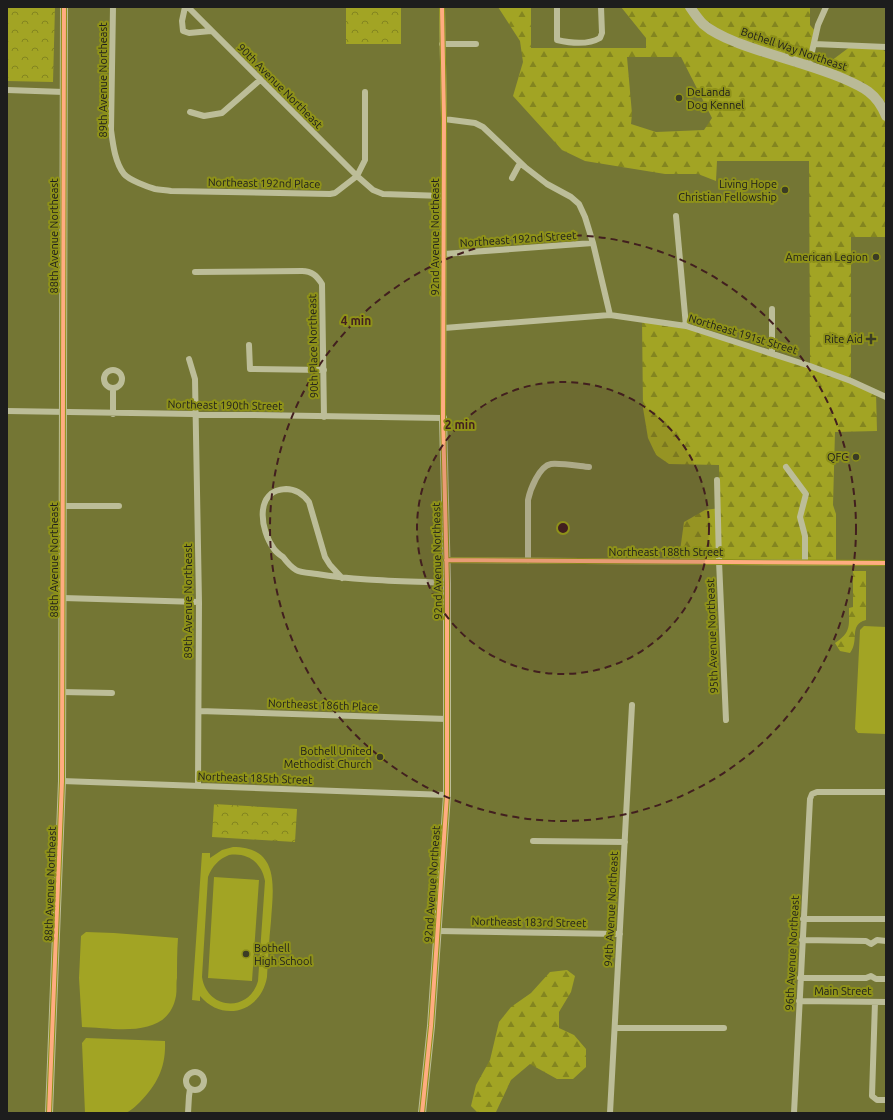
<svg xmlns="http://www.w3.org/2000/svg" width="893" height="1120" viewBox="0 0 893 1120" font-family="Ubuntu,sans-serif">
<defs>
<pattern id="forest-firs" width="22" height="20" patternUnits="userSpaceOnUse"><rect width="22" height="20" fill="#a2a424"/><path d="M5 1l3.5 6h-7zM16 11l3.5 6h-7z" fill="#83851f"/></pattern>
<pattern id="park-crowns" width="20" height="18" patternUnits="userSpaceOnUse"><rect width="20" height="18" fill="#a2a424"/><path d="M2 6a3 3 0 1 1 6 0M12 15a3 3 0 1 1 6 0" fill="none" stroke="#83851f"/></pattern>
</defs>
<rect width="100%" height="100%" fill="#747634"/>
<path fill="#a2a424" fill-rule="evenodd" d="M864,626L886,627V734L858,733L855,729L860,630Z
M233,847C281,847 273,889 271,921C269,940 268,959 267,977C261,1012 223,1023 200,996V1001L192,1000L202,853H210V858L222,850ZM229,855C248,852 262,863 265,881L258,981C249,1013 207,1010 202,977L208,877C212,866 219,859 229,855Z
M214,877L259,880L252,981L208,978Z
M86,932L114,933L178,938C177,951 177,964 177,978C176,983 177,990 176,996C168,1040 115,1028 82,1027L79,978L81,936Z
M86,1038L165,1041C166,1067 158,1083 140,1102C137,1105 130,1112 125,1113C118,1115 94,1113 85,1113L82,1043Z"/>
<path fill="url(#forest-firs)" fill-rule="evenodd" d="M498,7H531V48H646V38L621,7H810V25L816,32L809,65L825,71L831,61L851,46L879,47L886,52V237H851V381L876,393L877,431L835,432L833,505L836,514V562L680,561V551L684,522L705,510L720,508L719,465L669,464L656,455L648,438L643,408L642,319L686,326L810,365L809,161H717L716,181L698,174H665L585,161L562,150L513,96L523,62L520,41ZM627,57H681L712,118L704,130L656,132L631,124L632,114Z
M853,571H866V620C848,625 860,640 850,653L840,651L835,643C851,632 849,627 849,608L853,607Z
M567,970L575,976L571,992L559,1012V1028L574,1035L586,1049V1067L573,1079H557L530,1064L511,1080L496,1112L478,1113L471,1106L476,1085L490,1060L499,1022L511,1007L531,993L550,972Z"/>
<path fill="url(#park-crowns)" d="M7,7H55L53,82L7,81Z
M346,7H401V44H346Z
M214,804L297,809L295,842L212,837Z"/>
<g fill="none" stroke-linecap="round" stroke-linejoin="round">
<path stroke="#bcbd98" stroke-width="6" d="M113,7L111,130C113,145 115,162 124,174C129,180 148,187 155,189C160,190 166,190 171,191L330,194L335,193L357,176L365,160V92
M185,7L182,21L183,31L189,33L211,31
M557,7V40C570,43 588,45 600,38L602,33L601,7
M190,9L357,176L373,190L383,194L443,196
M442,44H476
M814,44L886,47
M809,65L818,25L826,7
M7,90L64,92
M190,112L204,116L222,113L260,80
M444,119L475,123L483,127L525,167L547,184L571,197L579,204L585,217L593,243L610,315
M512,178L520,163
M676,216L686,326
M444,254L593,243
M195,272L302,271C312,271 317,276 322,284L324,417
M772,309V353
M444,328L610,315L686,326L810,366L851,381L886,397
M249,345L250,369L324,370
M189,359L195,379L199,602L198,786
M104 379a9 9 0 1 1 18 0a9 9 0 1 1-18 0Z
M7,411L443,418L444,119L442,7
M113,414V388
M786,467L806,494L800,517L805,536V562
M717,480L719,561L726,720
M63,506H119
M446,560L886,563
M528,561V500C530,490 539,466 551,464C560,463 579,466 589,467
M342,578L330,565L325,557L309,502C303,494 296,489 286,489C254,490 260,530 274,549C276,552 280,555 283,557C286,561 291,567 296,570C301,573 311,573 317,574C360,581 404,581 447,583
M63,598L199,602
M62,692L112,693
M199,711L447,719
M62,781L447,795
M533,841L625,842
M803,919H886
M438,931L620,934
M802,940L866,941L871,944L877,940L886,941
M800,978H866L871,976L876,979H886
M799,1001L886,1002
M875,1002L872,1096L877,1100H886
M615,1028H724
M186 1081a9 9 0 1 1 18 0a9 9 0 1 1-18 0Z
M188,1113L189,1096L190,1089
M610,1113L632,705
M794,1113L810,799L812,794L817,792H886"/>
<path stroke="#bcbd98" stroke-width="8" d="M49,1113L62,781L64,7
M422,1113L431,1026L447,795V583L443,418"/>
<path stroke="#baba97" stroke-width="10" d="M690,7C694,13 698,19 703,24C713,33 726,38 738,43C772,56 808,64 842,78C863,87 877,93 886,116"/>
<g stroke="#8e9119" stroke-width="6">
<path id="cycleway" d="M446,560L886,563
M49,1113L62,781L64,7
M422,1113L431,1026L447,795V583L443,418L444,119L442,7"/>
</g>
<use href="#cycleway" stroke="#ffac80" stroke-width="4"/>
</g>
<circle cx="563" cy="528" r="146" fill="#421f1f" fill-opacity=".12"/>
<g fill="none" stroke="#421f1f" stroke-width="2" stroke-dasharray="7 5">
<circle cx="563" cy="528" r="146"/>
<circle cx="563" cy="528" r="293"/>
</g>
<g fill="#3b3c25" stroke="#8e9119" stroke-width="1.5">
<circle cx="679" cy="98" r="4"/>
<circle cx="785" cy="190" r="4"/>
<circle cx="876" cy="257" r="4"/>
<path d="M869 333h4v4h4v4h-4v4h-4v-4h-4v-4h4z"/>
<circle cx="856" cy="457" r="4"/>
<circle cx="380" cy="757" r="4"/>
<circle cx="246" cy="954" r="4"/>
</g>
<g text-anchor="middle" dominant-baseline="central" stroke-width="4" stroke-linejoin="round" paint-order="stroke">
<g font-size="11" fill="#1d1d1d" stroke="#8e9119">
<text transform="translate(794 49) rotate(19)">Bothell Way Northeast</text>
<text transform="translate(103 80) rotate(-90)">89th Avenue Northeast</text>
<text transform="translate(280 86) rotate(45)">90th Avenue Northeast</text>
<text transform="translate(264 183) rotate(1)">Northeast 192nd Place</text>
<text transform="translate(54 236) rotate(-90)">88th Avenue Northeast</text>
<text transform="translate(435 237) rotate(-90)">92nd Avenue Northeast</text>
<text transform="translate(518 239) rotate(-4)">Northeast 192nd Street</text>
<text transform="translate(743 334) rotate(17)">Northeast 191st Street</text>
<text transform="translate(313 346) rotate(-91)">90th Place Northeast</text>
<text transform="translate(225 405) rotate(1)">Northeast 190th Street</text>
<text x="666" y="552">Northeast 188th Street</text>
<text transform="translate(54 560) rotate(-90)">88th Avenue Northeast</text>
<text transform="translate(437 561) rotate(-91)">92nd Avenue Northeast</text>
<text transform="translate(188 601) rotate(-90)">89th Avenue Northeast</text>
<text transform="translate(712 636) rotate(-92)">95th Avenue Northeast</text>
<text transform="translate(323 705) rotate(2)">Northeast 186th Place</text>
<text transform="translate(255 778) rotate(2)">Northeast 185th Street</text>
<text transform="translate(50 884) rotate(-88)">88th Avenue Northeast</text>
<text transform="translate(432 884) rotate(-86)">92nd Avenue Northeast</text>
<text transform="translate(611 909) rotate(-87)">94th Avenue Northeast</text>
<text transform="translate(529 922) rotate(1)">Northeast 183rd Street</text>
<text transform="translate(792 953) rotate(-87)">96th Avenue Northeast</text>
<text x="843" y="991">Main Street</text>
</g>
<g font-size="11" fill="#1d1d1d" stroke="#8e9119" text-anchor="end">
<text x="687" y="92" text-anchor="start">DeLanda<tspan x="687" dy="13">Dog Kennel</tspan></text>
<text x="777" y="184">Living Hope<tspan x="777" dy="13">Christian Fellowship</tspan></text>
<text x="868" y="257">American Legion</text>
<text x="863" y="339">Rite Aid</text>
<text x="848" y="457">QFC</text>
<text x="372" y="751">Bothell United<tspan x="372" dy="13">Methodist Church</tspan></text>
<text x="254" y="948" text-anchor="start">Bothell<tspan x="254" dy="13">High School</tspan></text>
</g>
</g>
<circle cx="563" cy="528" r="6" fill="#421f1f" stroke="#8e9119" stroke-width="2"/>
<g font-size="12" text-anchor="middle" font-weight="bold" fill="#421f1f" stroke="#8e9119" stroke-width="4" stroke-linejoin="round" paint-order="stroke">
<text x="356" y="325">4 min</text>
<text x="460" y="429">2 min</text>
</g>
<rect width="893" height="1120" fill="none" stroke="#1d1d1d" stroke-width="16"/>
</svg>
